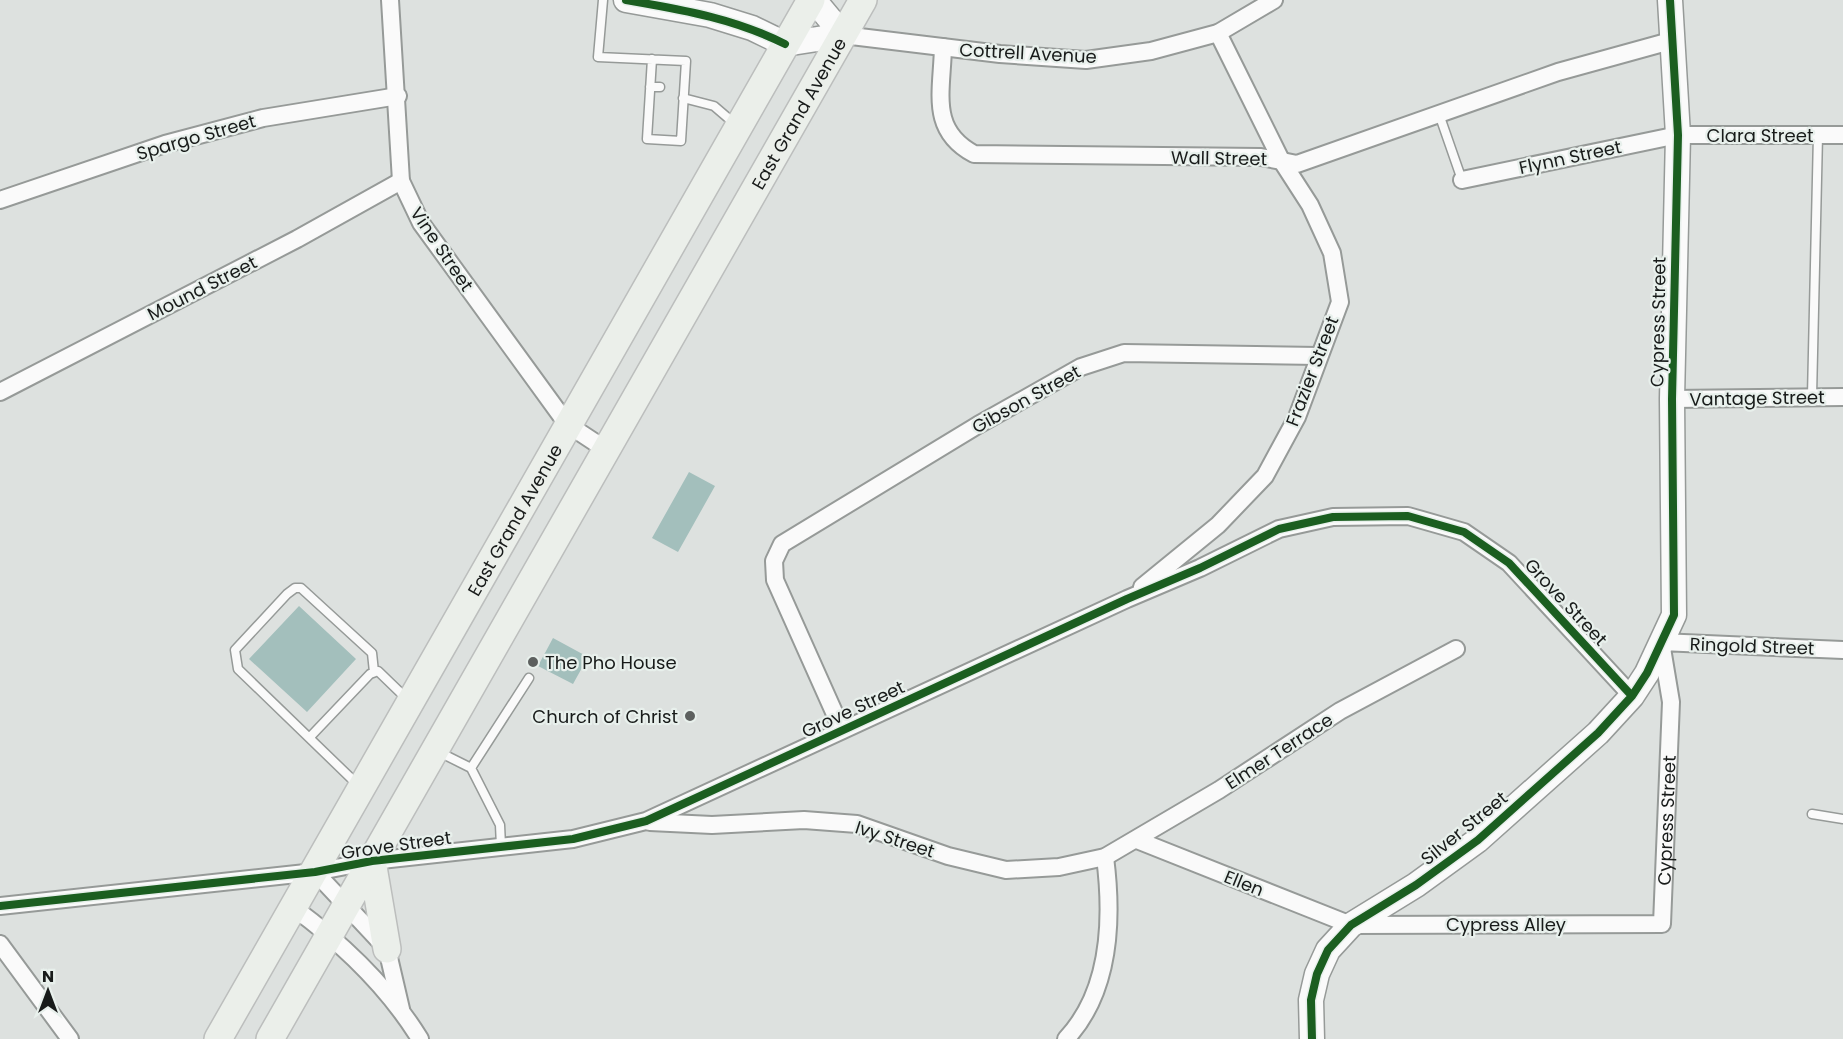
<svg xmlns="http://www.w3.org/2000/svg" width="1843" height="1039" viewBox="0 0 1843 1039" font-family="Poppins,sans-serif">
<rect width="100%" height="100%" fill="#dde1df"/>
<path fill="#a3bfbc" d="M689,472L715,486L678,552L652,538Z
M299,606L356,659L307,712L249,659Z
M553,638L588,657L573,684L538,666Z"/>
<g fill="none" stroke-linecap="round" stroke-linejoin="round">
<g stroke="#969a98" stroke-width="11">
<path id="lane" d="M603,0L598,57L686,61L681,141L647,139L652,59
M650,87H660
M683,98L714,106L735,124
M1439,114L1462,180
M1812,396L1818,135
M310,737L370,674L378,671L408,700
M437,751L471,768
M359,786L238,669L235,650L287,594L295,588H301L372,653L374,672
M1812,814L1843,819
M501,846L500,825L471,768L529,678"/>
</g>
<g stroke="#969a98" stroke-width="20">
<g id="street">
<path d="M390,0L401,181L421,223L567,424L605,449"/>
<path d="M843,35L1000,54L1086,60L1151,51L1218,33L1274,0"/>
<path d="M943,47C942,92 929,130 974,154L1261,157L1297,164L1558,72L1674,40"/>
<path d="M1462,180L1678,135H1843"/>
<path d="M0,200L165,144L263,118L398,96"/>
<path d="M0,392L297,239L401,181"/>
<path d="M1672,399L1843,397"/>
<path d="M1142,587L1218,525L1265,476L1297,417L1340,302L1332,253L1310,205L1281,160L1218,33"/>
<path d="M842,730L775,580L774,561L782,544L978,425L1081,367L1124,353L1318,356"/>
<path d="M650,822L712,825L804,820L857,824L948,856L1006,870L1059,867L1105,857L1219,790L1340,711L1456,649"/>
<path id="s1" d="M1137,840L1351,925L1662,924L1671,702L1661,642L1843,650"/>
<path d="M315,872L387,949L401,1009"/>
<path d="M0,906L315,872L372,861L573,839L646,821L1127,599L1200,568L1279,529L1333,517L1408,516L1464,532L1509,563L1632,696"/>
<path d="M294,908C343,944 388,987 420,1039"/>
<path d="M0,944L70,1039"/>
<path d="M1066,1039C1111,991 1113,919 1105,857"/>
</g>
</g>
<g stroke="#969a98" stroke-width="27">
<path id="secondary" d="M626,0L710,15L752,28L785,44L843,35
M814,0L843,35
M1312,1039L1311,1000L1317,974L1328,950L1351,925L1416,885L1478,840L1598,733L1632,696L1647,673L1674,615L1672,399L1678,135L1670,0"/>
</g>
<g stroke="#bcbebd" stroke-width="30">
<g id="primary">
<path d="M372,861L387,949"/>
<path id="s2" d="M218,1039L811,0"/>
<path id="s3" d="M270,1039L863,0"/>
</g>
</g>
<use href="#lane" stroke="#fafafa" stroke-width="8"/>
<use href="#street" stroke="#fafafa" stroke-width="16"/>
<use href="#secondary" stroke="#fafafa" stroke-width="24"/>
<use href="#primary" stroke="#ebefea" stroke-width="27"/>
<g stroke="#e8f0ec" stroke-width="11">
<path id="cycleway" d="M626,0C683,10 733,18 785,44
M0,906L315,872L372,861L573,839L646,821L1127,599L1200,568L1279,529L1333,517L1408,516L1464,532L1509,563L1632,696
M1312,1039L1311,1000L1317,974L1328,950L1351,925L1416,885L1478,840L1598,733L1632,696L1647,673L1674,615L1672,399L1678,135L1670,0"/>
</g>
<use href="#cycleway" stroke="#1b5e20" stroke-width="8"/>
</g>
<g fill="#5d605f" stroke="#e8f0ec" stroke-width="2">
<circle cx="533" cy="662" r="6"/>
<circle cx="690" cy="716" r="6"/>
</g>
<g text-anchor="middle" dominant-baseline="central" stroke-width="4.5" stroke-linejoin="round" paint-order="stroke">
<g font-size="18" fill="#181b1a" stroke="#e8f0ec">
<text transform="translate(1028 53) rotate(3)">Cottrell Avenue</text>
<text stroke="none"><textPath href="#s3" startOffset="1066">East Grand Avenue</textPath></text>
<text x="1760" y="135">Clara Street</text>
<text transform="translate(196 137) rotate(-16)">Spargo Street</text>
<text transform="translate(1570 157) rotate(-12)">Flynn Street</text>
<text transform="translate(1219 158) rotate(1)">Wall Street</text>
<text transform="translate(442 249) rotate(56)">Vine Street</text>
<text transform="translate(202 288) rotate(-27)">Mound Street</text>
<text transform="translate(1658 322) rotate(-89)">Cypress Street</text>
<text transform="translate(1312 371) rotate(-69)">Frazier Street</text>
<text transform="translate(1757 398) rotate(-1)">Vantage Street</text>
<text transform="translate(1026 399) rotate(-29)">Gibson Street</text>
<text stroke="none"><textPath href="#s2" startOffset="598">East Grand Avenue</textPath></text>
<text transform="translate(1566 602) rotate(47)">Grove Street</text>
<text transform="translate(1752 646) rotate(2)">Ringold Street</text>
<text transform="translate(853 709) rotate(-25)">Grove Street</text>
<text transform="translate(1279 751) rotate(-33)">Elmer Terrace</text>
<text stroke="none"><textPath href="#s1" startOffset="645">Cypress Street</textPath></text>
<text transform="translate(1464 828) rotate(-39)">Silver Street</text>
<text transform="translate(895 839) rotate(18)">Ivy Street</text>
<text transform="translate(396 845) rotate(-8)">Grove Street</text>
<text transform="translate(1244 883) rotate(22)">Ellen</text>
<text x="1506" y="924">Cypress Alley</text>
</g>
<g font-size="18" fill="#181b1a" stroke="#e8f0ec" text-anchor="start">
<text x="545" y="662">The Pho House</text>
<text x="678" y="716" text-anchor="end">Church of Christ</text>
</g>
</g>
<g transform="translate(48 991)" stroke="#e8f0ec" stroke-width="4.5" paint-order="stroke">
<path d="M0-4.5L10 22L0 15L-10 22Z" fill="#181b1a"/>
<text y="-9" font-size="16" font-weight="bold" text-anchor="middle" fill="#181b1a">N</text>
</g>
</svg>
